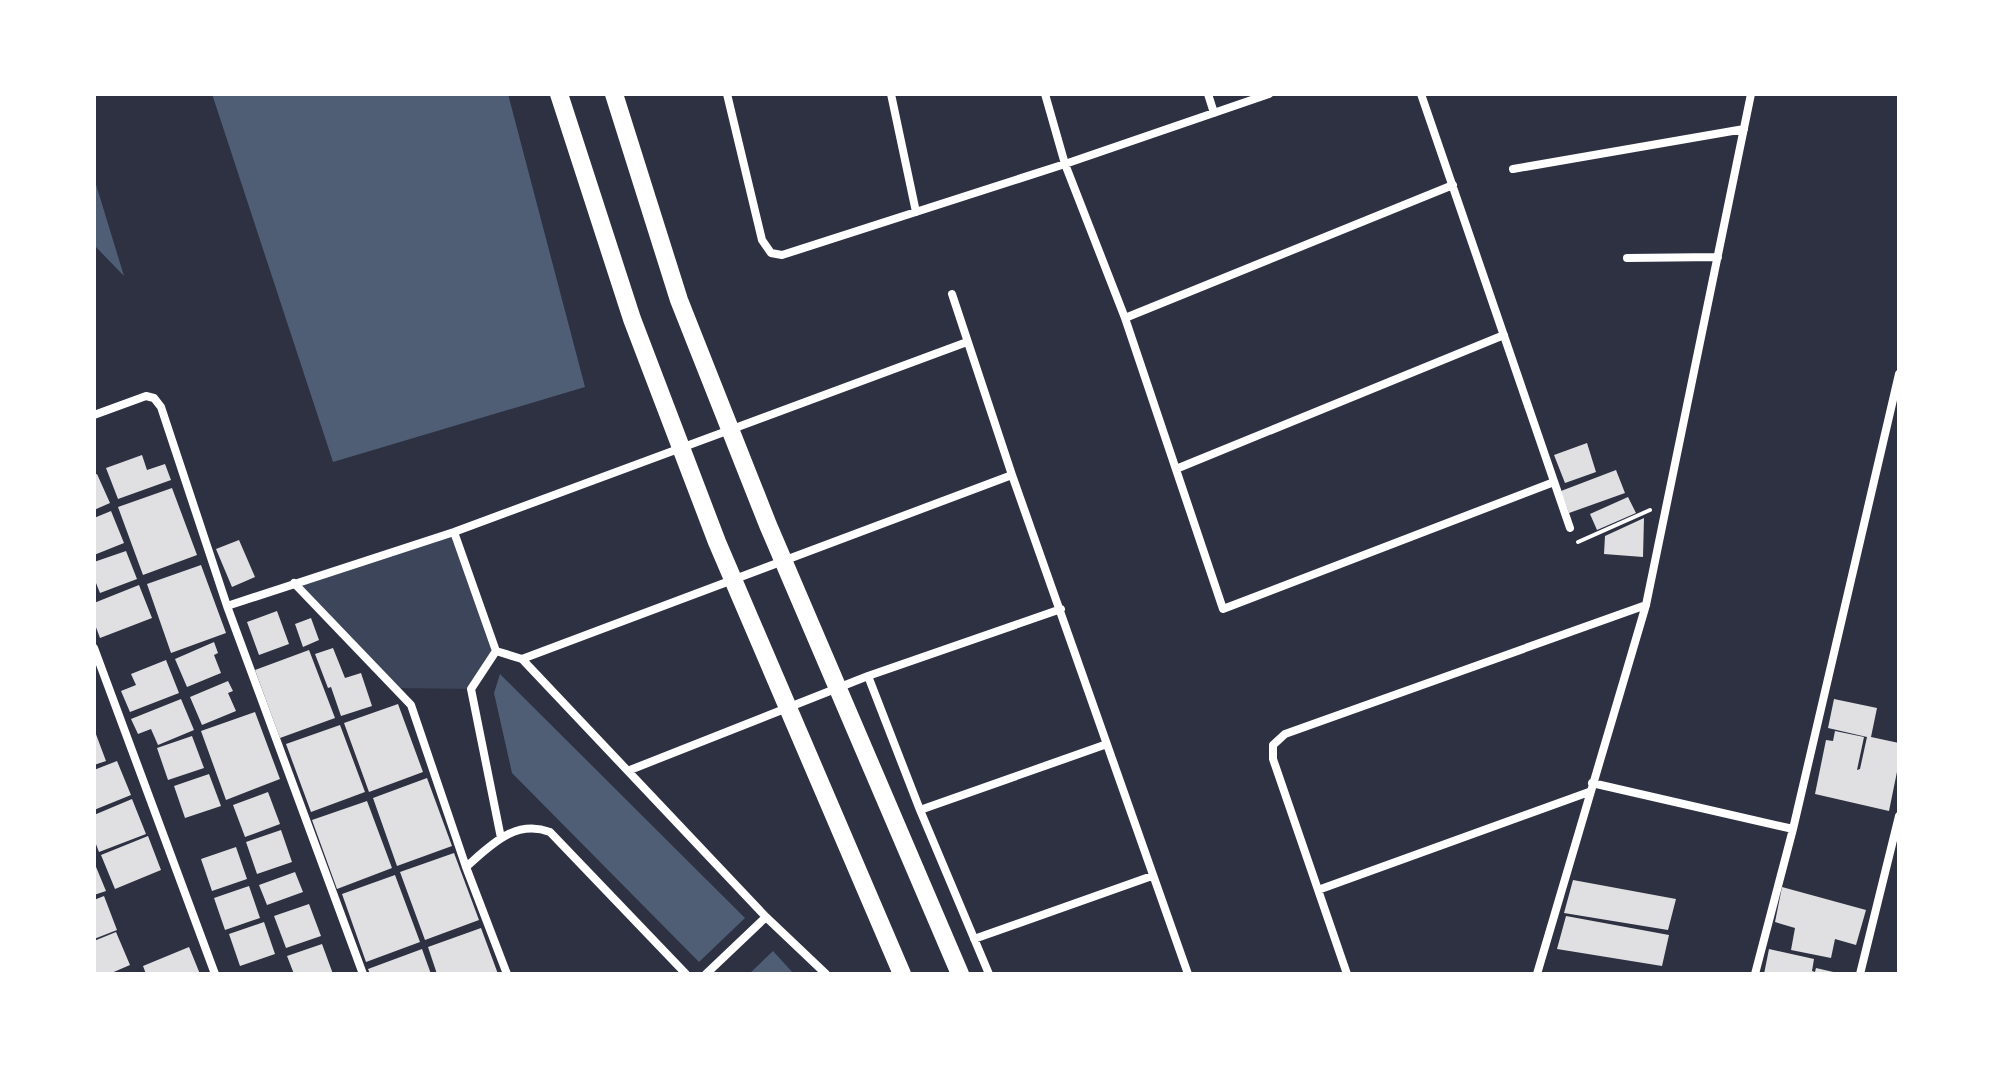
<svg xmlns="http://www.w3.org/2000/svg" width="1993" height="1068" viewBox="0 0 1993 1068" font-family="Helvetica,sans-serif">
<rect width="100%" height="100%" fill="#2d3142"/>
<path fill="#3c4559" d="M454,532L496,651L471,689L394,688L294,583Z"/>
<path fill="#4f5d75" d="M212,94H508L585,387L333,462Z
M94,178L124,276L94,245Z
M500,674L745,918L699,962L512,773L494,693Z
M773,951L794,974H749Z"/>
<path fill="#e0e0e3" d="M1587,443L1596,472L1565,483L1554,455Z
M142,455L147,470L165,464L171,480L118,499L106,468Z
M1616,470L1625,493L1569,513L1561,491Z
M97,474L110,503L94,510V475Z
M172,488L197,555L143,575L118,507Z
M1628,497L1636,513L1597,530L1590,514Z
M111,511L124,543L94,555V518Z
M1644,518L1643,557L1604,554L1605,536Z
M239,540L255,577L232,587L216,549Z
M126,551L137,579L100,593L94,578V562Z
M201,565L226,633L171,653L147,584Z
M139,585L152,618L100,638L94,622V603Z
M277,611L289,644L259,655L247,622Z
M311,618L319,640L303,647L295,624Z
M214,642L218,653L214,655L221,673L187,687L175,659Z
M333,648L345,678L361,673L372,706L341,716L331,687L328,688L315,654Z
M309,650L335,718L280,738L255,670Z
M166,660L179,693L130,712L121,691L136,685L131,674Z
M228,681L233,691L228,693L236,711L202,725L190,697Z
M181,699L194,730L158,745L151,729L138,734L131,719Z
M1834,699L1877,708L1871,737L1899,743V762L1889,811L1815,794L1826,740L1833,741L1835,731L1864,737L1857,770L1860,769L1867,737L1828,728Z
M398,704L423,772L369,792L344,723Z
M255,712L280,779L226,800L201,731Z
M340,725L365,792L311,812L286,744Z
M94,729L106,761L94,765Z
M192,736L204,768L168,780L157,748Z
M117,761L131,795L94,810V770Z
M209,774L221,806L185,818L174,786Z
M427,778L452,846L397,866L373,798Z
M268,792L280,824L245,837L233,805Z
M132,799L146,834L99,852L94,839V815Z
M367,801L392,868L337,889L312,820Z
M281,830L292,862L257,874L246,842Z
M148,836L161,870L115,889L101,855Z
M236,847L247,879L212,891L201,859Z
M454,853L479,920L425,940L400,872Z
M94,862L106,891L94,895Z
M295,872L303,892L267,905L259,885Z
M395,875L420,942L366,962L342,894Z
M1573,880L1676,899L1668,930L1564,913Z
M249,886L260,918L225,930L214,898Z
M1782,887L1866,910L1856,945L1835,939L1831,958L1791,950L1795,928L1775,922Z
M104,896L117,930L94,939V900Z
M309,904L321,936L286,948L274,916Z
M1566,916L1669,935L1662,966L1557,949Z
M264,922L275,954L240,966L229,934Z
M481,928L498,974H437L428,947Z
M116,932L130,965L109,974H94V941Z
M322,944L333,974H294L287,956Z
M189,947L200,974H146L143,966Z
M422,949L431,974H370L368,969Z
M1769,949L1814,959L1812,971L1815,972L1816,968L1842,974H1764Z"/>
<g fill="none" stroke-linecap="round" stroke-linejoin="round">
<path stroke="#fff" stroke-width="4" d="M1578,542L1650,510"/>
<path stroke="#fff" stroke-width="8" d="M727,94L762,240L771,253L782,255L1065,164L1269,94
M891,94L916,212
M1045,94L1065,164L1125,318L1223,609L1554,482
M1208,94L1214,113
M1421,94L1570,528
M1513,169L1744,129
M1627,258L1718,257
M952,294L1012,475L1188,974
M1125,318L1453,185
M94,415L146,396L154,398L161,407L227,606L363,974
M1176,469L1504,335
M454,532L496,651L471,689L501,838
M294,583L411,705L466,867L507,974
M227,606L454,532L967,342
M94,648L215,974
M496,651L522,659L766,917L826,974
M522,659L1012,475
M868,676L920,810
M630,770L868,676L1061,609
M1592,783L1793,829
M466,867C491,845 515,819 550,832L686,974
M1318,890L1589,792
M974,939L1152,876
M706,974L766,917
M989,974L920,810L1107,744
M1347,974L1273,759V745L1285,734L1646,605
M1537,974L1646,605L1751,94
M1755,974L1793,829L1899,374
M1860,974L1899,816"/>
<path stroke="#fff" stroke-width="18" d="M559,94L632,319L717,542L902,974
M614,94L679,300L768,525L960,974"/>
</g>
<rect width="1993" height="1068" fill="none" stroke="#ffffff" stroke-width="192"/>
</svg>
